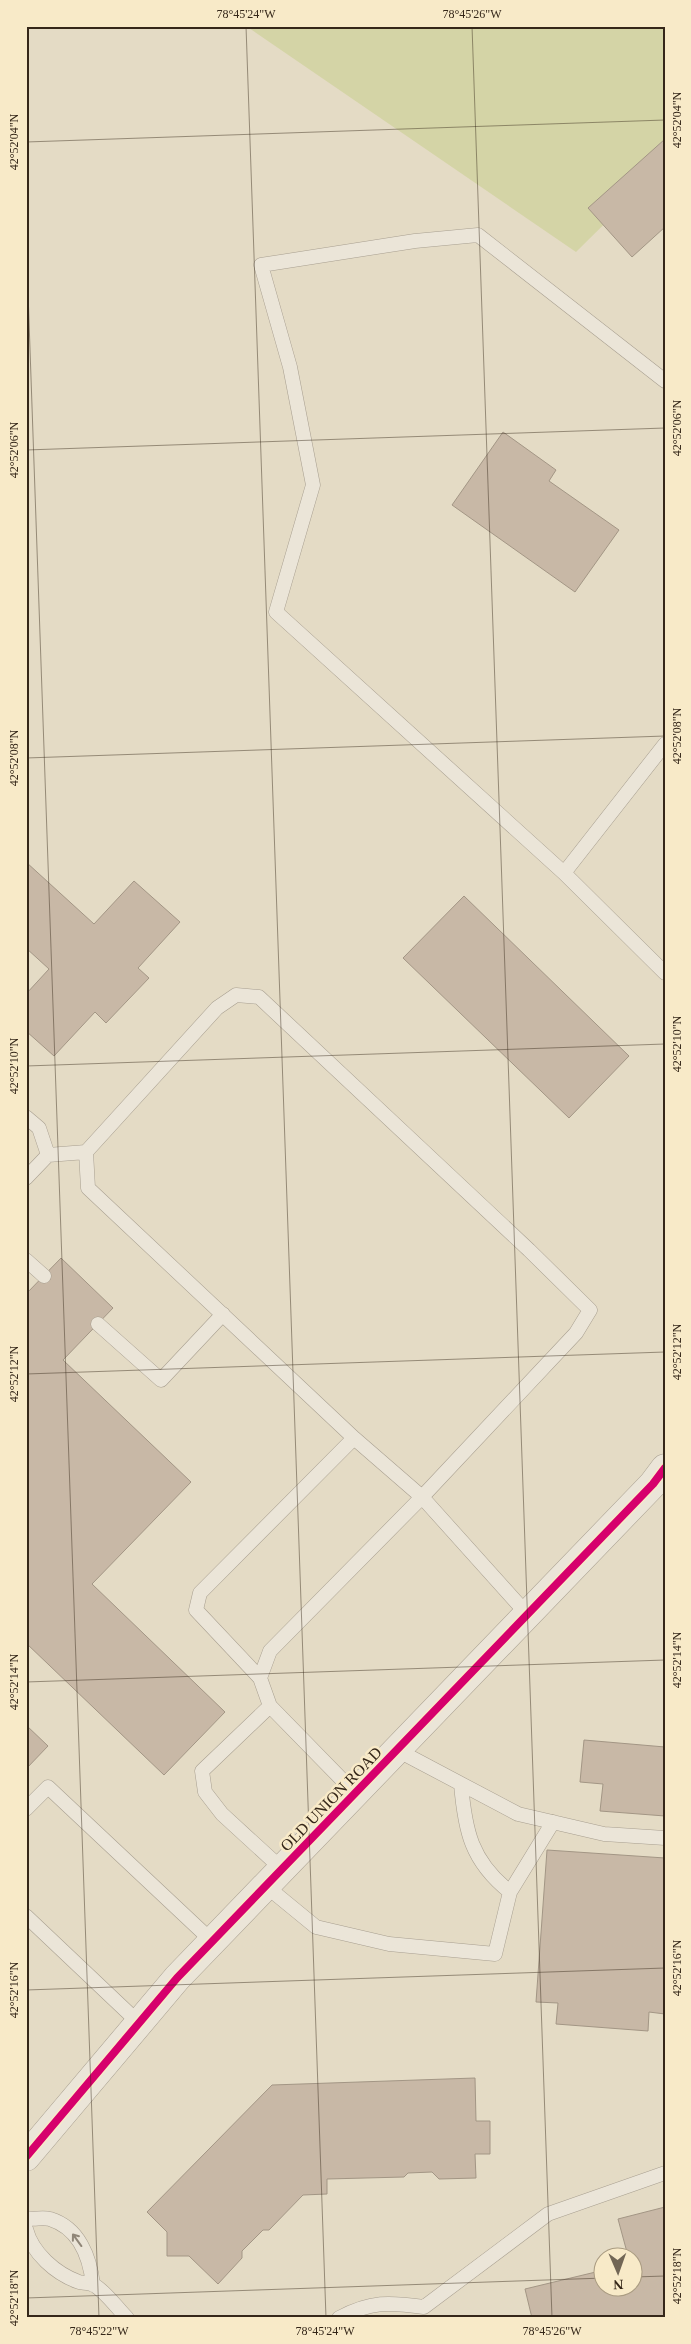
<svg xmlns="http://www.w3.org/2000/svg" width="691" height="2344" viewBox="0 0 691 2344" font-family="Georgia,serif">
<rect width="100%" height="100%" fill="#e4dbc5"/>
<path fill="#d4d4a6" d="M246,26H665V164L576,252Z"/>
<path fill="#c8b8a6" stroke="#a39685" d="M665,139V227L632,257L588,208Z
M503,432L556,470L549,481L619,530L575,592L452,505Z
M26,862L94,924L134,881L180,922L138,968L149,978L106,1023L95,1012L54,1056L26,1031V994L49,969L26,948Z
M464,896L629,1056L569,1118L403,958Z
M61,1258L113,1308L63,1360L191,1482L92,1584L225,1712L164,1775L26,1643V1294Z
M26,1725L48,1746L26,1769Z
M584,1740L665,1747V1816L600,1811L603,1784L580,1782Z
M547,1850L665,1858V2014L649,2012L648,2031L556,2024L558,2003L536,2002Z
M475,2078L476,2121H490V2154H475L476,2178L439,2179L432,2172L408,2173L404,2177L327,2179V2194L303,2195L269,2230H263L242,2251V2258L218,2284L189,2256H167V2232L147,2212L272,2085Z
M665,2207V2315L654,2318H532L525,2289L604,2270V2286H634V2256H628L618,2219Z"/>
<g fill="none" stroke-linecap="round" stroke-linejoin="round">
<g stroke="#a89f90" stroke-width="15">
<path id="lane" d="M665,744L564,873L665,973
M564,873L276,612L313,485L290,367L261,265L415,241L478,235L665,381
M26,1117L39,1128L48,1155
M86,1152L88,1188L354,1438
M26,1178L48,1155L86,1152L217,1008L236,995L259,997L529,1250L590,1310L576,1333L422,1497L354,1438L200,1593L196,1610L260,1678
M26,1260L44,1276
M98,1324L161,1380L223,1314
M270,1706L202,1771L205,1792L222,1814L282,1869
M397,1750L518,1814L604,1834L665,1838
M461,1784C465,1831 471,1861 510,1892
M355,1793L270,1706L260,1678L270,1651L422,1497L527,1614
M26,1809L48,1787L213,1942
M266,1886L316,1927L389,1944L495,1954L510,1892L553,1822
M26,1916L139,2023
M26,2218C34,2220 42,2217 50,2219C79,2228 90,2257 93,2285
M26,2229C32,2253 56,2274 79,2282C83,2283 90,2283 94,2285C106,2292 117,2308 127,2318
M339,2318C371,2301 389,2302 424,2307L548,2214L665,2173"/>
</g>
<g stroke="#a89f90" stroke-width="29">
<path id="street" d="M26,2157L177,1978L653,1484L665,1468"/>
</g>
<use href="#lane" stroke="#ebe5d8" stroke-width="14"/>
<use href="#street" stroke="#ebe5d8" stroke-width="28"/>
<g stroke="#f8eac8" stroke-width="11">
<path id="cycleway" d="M26,2157L177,1978L653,1484L665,1468"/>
</g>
<use href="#cycleway" stroke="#d6006c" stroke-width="8"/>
</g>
<defs><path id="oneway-shaft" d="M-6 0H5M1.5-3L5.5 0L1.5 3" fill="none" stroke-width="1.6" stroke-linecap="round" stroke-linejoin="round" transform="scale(1.25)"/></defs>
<use stroke="#908678" href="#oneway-shaft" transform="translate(77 2240) rotate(-126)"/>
<path fill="none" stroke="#352719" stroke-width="1" stroke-opacity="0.45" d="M246,26L326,2318M472,26L552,2318M26,142L665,120M26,235L99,2318M26,450L665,428M26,758L665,736M26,1066L665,1044M26,1374L665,1352M26,1682L665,1660M26,1990L665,1968M634,2277L665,2276M26,2298L604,2278"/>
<g text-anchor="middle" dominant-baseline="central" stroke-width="5" stroke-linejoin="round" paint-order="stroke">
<g font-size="16" fill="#352719" stroke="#f8eac8">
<text transform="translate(331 1799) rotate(-46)">OLD UNION ROAD</text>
</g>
</g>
<rect width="691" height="2344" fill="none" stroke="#f8eac8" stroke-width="55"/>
<g transform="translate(618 2272) rotate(178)"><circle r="24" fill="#f8eac8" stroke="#aa9c82"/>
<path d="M0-4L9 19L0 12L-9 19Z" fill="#726655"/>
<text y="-8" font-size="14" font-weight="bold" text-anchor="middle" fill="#352719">N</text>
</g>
<rect x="28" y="28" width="636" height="2288" fill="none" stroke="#352719" stroke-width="2"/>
<g font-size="12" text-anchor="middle" fill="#352719">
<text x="246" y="18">78°45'24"W</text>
<text x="472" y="18">78°45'26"W</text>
<text transform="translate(677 120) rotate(-90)" y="4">42°52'04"N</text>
<text transform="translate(14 142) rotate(-90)" y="4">42°52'04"N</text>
<text transform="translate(677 428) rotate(-90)" y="4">42°52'06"N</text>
<text transform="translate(14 450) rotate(-90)" y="4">42°52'06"N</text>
<text transform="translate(677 736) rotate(-90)" y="4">42°52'08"N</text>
<text transform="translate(14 758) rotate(-90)" y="4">42°52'08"N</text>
<text transform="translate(677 1044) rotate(-90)" y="4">42°52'10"N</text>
<text transform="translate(14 1066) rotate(-90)" y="4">42°52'10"N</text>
<text transform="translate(677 1352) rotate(-90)" y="4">42°52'12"N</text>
<text transform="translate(14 1374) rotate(-90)" y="4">42°52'12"N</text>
<text transform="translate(677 1660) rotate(-90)" y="4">42°52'14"N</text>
<text transform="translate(14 1682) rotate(-90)" y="4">42°52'14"N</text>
<text transform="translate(677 1968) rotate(-90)" y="4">42°52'16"N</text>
<text transform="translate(14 1990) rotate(-90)" y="4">42°52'16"N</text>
<text transform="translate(677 2276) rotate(-90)" y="4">42°52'18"N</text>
<text transform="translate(14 2298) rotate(-90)" y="4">42°52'18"N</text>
<text x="99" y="2335">78°45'22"W</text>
<text x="325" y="2335">78°45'24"W</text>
<text x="552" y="2335">78°45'26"W</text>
</g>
</svg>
